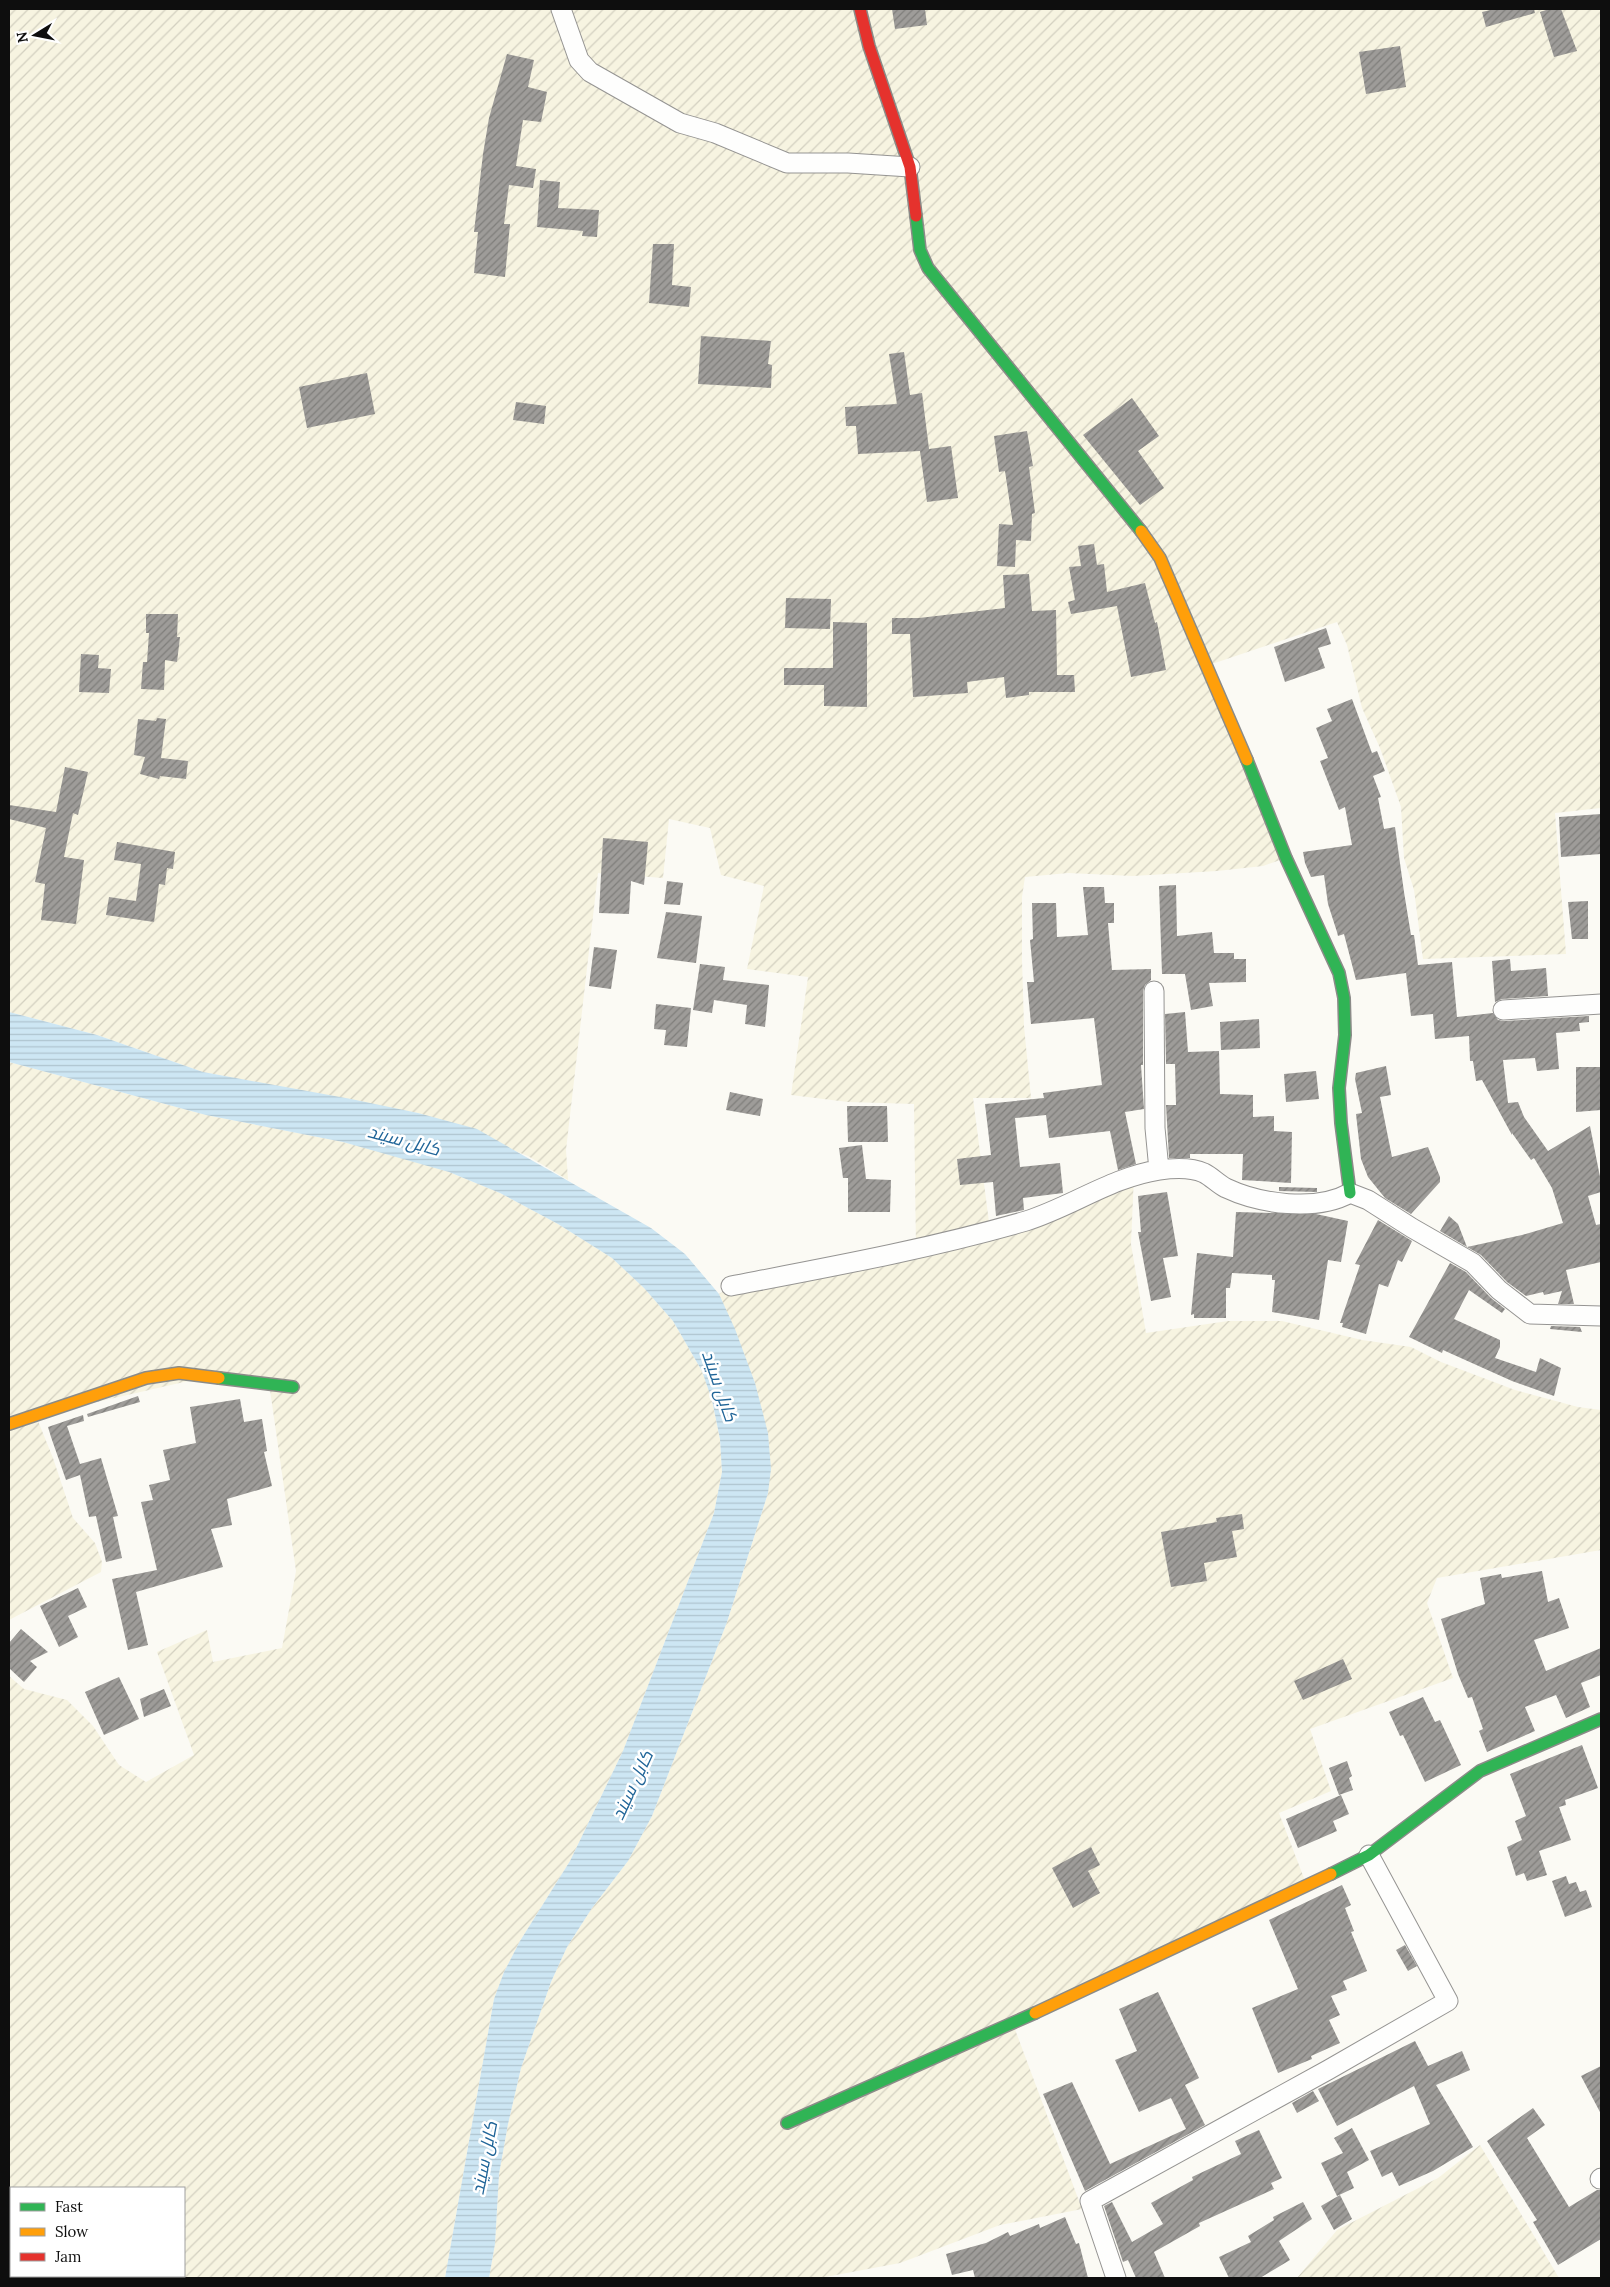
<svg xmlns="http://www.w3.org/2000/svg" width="1610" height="2287" viewBox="0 0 1610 2287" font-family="Lora,Cairo,serif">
<defs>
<pattern id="farmland-furrows" width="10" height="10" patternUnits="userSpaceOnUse" patternTransform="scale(1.25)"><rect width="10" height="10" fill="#f7f4e1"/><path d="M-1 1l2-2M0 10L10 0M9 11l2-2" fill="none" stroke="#d3d0c0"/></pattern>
<pattern id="water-rules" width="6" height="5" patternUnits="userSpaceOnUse" patternTransform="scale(1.25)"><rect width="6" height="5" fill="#cde6f3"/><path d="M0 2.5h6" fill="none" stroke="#afc4cf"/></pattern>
<pattern id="building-hatch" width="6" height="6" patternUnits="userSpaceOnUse" patternTransform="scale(1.25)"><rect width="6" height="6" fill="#9e9c99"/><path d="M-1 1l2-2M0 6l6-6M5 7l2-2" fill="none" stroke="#7f7e7b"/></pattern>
</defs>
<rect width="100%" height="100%" fill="#fbfaf4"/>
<path fill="url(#farmland-furrows)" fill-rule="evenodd" d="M9,9H1601V808L1555,813L1566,954L1423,959L1414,890L1404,858L1401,807L1380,748L1362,708L1347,645L1337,622L1206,666L1286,858L1263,866L1217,871L1133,876L1068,873L1025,877L1022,897V960L1024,1026L1031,1098H973L990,1230L1134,1175L1131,1244L1146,1333L1228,1321H1282L1362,1340L1411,1347L1441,1362L1515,1390L1578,1407L1601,1410V1550L1437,1578L1427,1603L1453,1678L1310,1729L1331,1791L1279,1813L1307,1886L1013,2024L1082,2209L1000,2225L900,2263L820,2278H489L495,2244L499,2174L508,2124L521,2068L551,1982L567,1947L592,1908L628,1861L652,1816L727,1622L768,1493L755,1383L719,1294L731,1286L916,1250L914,1104L848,1102L791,1095L808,977L747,969L764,886L721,875L710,828L669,819L663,878L598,873L566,1150L568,1180L528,1156L418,1113L203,1072L97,1035L9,1012Z
M9,1062L206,1115L343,1142L407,1159L449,1172L500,1193L558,1224L612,1258L644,1288L673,1321L702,1371L712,1400L720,1439L722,1472L714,1513L623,1751L570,1861L520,1941L504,1972L494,1999L445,2278H9V1676L24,1689L67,1700L93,1726L119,1765L146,1782L194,1755L157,1652L207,1630L213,1662L282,1648L296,1571L269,1383L210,1376L36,1416L53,1458L73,1518L95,1543L102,1562L101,1572L9,1620ZM11,2188H184V2276H11Z
M1480,2145L1559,2278H1297L1337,2230L1438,2178Z"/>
<path fill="url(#water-rules)" d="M9,1012L97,1035L203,1072L351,1099L418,1113L477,1129L651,1228L685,1254L719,1294L735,1329L755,1383L768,1433L771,1469L768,1493L727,1622L652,1816L628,1861L592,1908L567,1947L551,1982L521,2068L508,2124L499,2174L495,2244L489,2278H445L494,1999L504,1972L520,1941L570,1861L623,1751L714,1513L722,1472L720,1439L712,1400L702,1371L673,1321L644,1288L612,1258L558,1224L500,1193L449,1172L343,1142L206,1115L9,1062Z"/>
<path fill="url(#building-hatch)" d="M892,9H925L927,25L895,29Z
M1495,9H1534L1535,13L1486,27L1482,12Z
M1549,9H1561L1577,51L1554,57L1540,12Z
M1400,46L1406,87L1366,94L1359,52Z
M507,54L534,60L528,87L547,92L541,122L523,120L516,166L536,169L533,188L509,185L504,224H510L505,277L474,273L478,232H474L483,154L489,118Z
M540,180L560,182L558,208L599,210L597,237L582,236L583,231L537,227Z
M653,244H674L672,285L691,287L689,307L649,303Z
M701,336L771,341L768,364L772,365L771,388L698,384Z
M904,352L910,395L922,393L929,449L951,446L958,498L927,502L920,451L858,454L856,426H846L845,407L897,404L889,354Z
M367,373L375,414L307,428L299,387Z
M1132,398L1159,436L1138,451L1164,488L1140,505L1083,435Z
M516,402L546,406L544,424L513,420Z
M1027,431L1033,466L1029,467L1035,513L1032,514L1031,541L1016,540L1015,567L997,566L999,524L1013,525L1005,471L999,472L994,436Z
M1094,544L1097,565L1104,564L1107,592L1145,583L1155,623L1157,622L1166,670L1131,677L1117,606L1071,614L1068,602L1075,600L1069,567L1081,566L1078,546Z
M1029,574L1032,611L1056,610L1057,675H1074L1075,692H1029V695L1006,698L1004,677L967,682L968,693L913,697L910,634H892V618H919L1005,608L1003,575Z
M786,598L831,599L830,629L785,628Z
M146,614H178L177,637H180L177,662L165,660L164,690L141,689L143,662H147L149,633H146Z
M833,622L867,623V707L824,706V685H784V668H833Z
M1326,628L1331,644L1318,648L1325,668L1285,682L1274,647Z
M81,654L99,655L98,668L111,669L109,693L79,692Z
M1352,699L1372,753L1377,751L1385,771L1373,776L1381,797L1378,798L1384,829L1395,827L1404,892L1411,935H1414L1418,965L1452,962L1457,1017L1493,1013L1498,1020L1504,1021L1589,1016V1022L1579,1023L1580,1031L1556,1033L1559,1069L1537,1071L1535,1058L1503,1060L1508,1103L1518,1102L1524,1117L1548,1151L1590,1126L1601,1182V1192L1588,1196L1596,1225L1601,1224V1262L1566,1270L1574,1304H1558L1562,1291L1544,1295L1543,1292L1526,1296L1507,1282L1481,1255L1467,1247L1522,1235L1563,1223L1552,1188L1534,1158L1531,1160L1512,1133V1135L1482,1080L1476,1081L1473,1061H1470L1469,1036L1435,1039L1433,1014L1411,1016L1406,973L1356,980L1344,934L1338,936L1337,932L1328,904L1324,875L1311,877L1305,863L1303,852L1352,845L1345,807L1339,810L1320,761L1328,758L1316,728L1332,721L1327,709Z
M157,718L166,719L161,758L188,761L186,779L160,776L159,779L140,774L145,757L134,755L138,719L156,721Z
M65,767L88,772L78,815L73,813L64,857L84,860L76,924L41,920L45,884L35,882L46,828L9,819V805L56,812Z
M1601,814V854L1561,857L1559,817Z
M603,838L648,842L644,885L631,881L629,914L599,913Z
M117,842L175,852L173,869L167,868L165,885L159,884L154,922L106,915L109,897L136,901L141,864L114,860Z
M667,881L683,883L680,905L664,904Z
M1176,885L1177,936L1212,932L1214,953H1234V959H1246V982L1209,983L1213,1006L1191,1010L1185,974H1162L1159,886Z
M1083,887H1104L1105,903H1114V923H1108L1112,970L1151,969V980L1145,985L1143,991V1065H1141L1144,1109L1125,1112L1136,1164L1118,1170L1110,1131L1049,1138L1046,1115L1015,1118L1020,1167L1060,1163L1063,1193L1023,1198L1024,1210L996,1216L993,1182L960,1185L957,1159L991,1155L985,1104L1044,1098L1043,1093L1102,1085L1094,1018L1031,1024L1027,982H1034L1030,940L1033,939L1032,903H1056L1057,937L1088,935Z
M1588,901V939H1572L1568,902Z
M666,912L702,916L696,963L657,958Z
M594,947L617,950L611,989L589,986Z
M1510,959L1511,971L1546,968L1548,996L1502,999L1495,1002L1492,961Z
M700,964L725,967L723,980L769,985L765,1027L745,1024L747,1005L714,1000L712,1013L693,1010Z
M656,1004L691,1008L687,1047L664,1045L666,1030L654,1029Z
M1185,1012L1188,1052L1219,1051L1220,1094L1253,1095V1117L1274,1116V1131L1292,1132L1291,1183L1242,1180L1243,1154H1190V1158H1169L1166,1105H1176L1175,1064H1166L1165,1014Z
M1259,1019L1260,1048L1221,1050L1220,1022Z
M1386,1066L1391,1095L1380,1097L1392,1157L1428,1147L1440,1177V1182L1411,1214L1385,1198L1368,1177L1361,1159L1356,1114L1362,1113L1355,1079L1356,1073Z
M1576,1067H1601V1110L1576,1112Z
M1316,1071L1319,1099L1286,1102L1284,1074Z
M730,1092L763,1099L760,1116L726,1110Z
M847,1106H887L888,1142H848Z
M862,1145L866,1179L891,1180L890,1212H848V1178H843L839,1148Z
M1279,1187L1317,1188V1192L1279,1191Z
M1167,1192L1178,1256L1163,1258L1171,1297L1151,1301L1138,1232H1141L1138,1196Z
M1236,1212L1316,1214L1348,1221L1341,1262L1328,1260L1319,1320L1272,1312L1275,1280H1272V1275L1232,1273L1230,1288H1226V1318H1194V1314L1191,1315L1197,1253L1233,1257Z
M1449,1216L1458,1224L1467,1247L1440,1231Z
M1378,1220L1412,1241L1402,1262L1398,1260L1388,1287L1379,1284L1366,1334L1342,1327L1343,1323H1340L1360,1265L1355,1264Z
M1450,1263L1466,1272L1491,1298L1505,1309L1502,1313L1469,1290L1454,1319L1500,1340V1347L1495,1358L1536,1372L1540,1358L1561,1368L1554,1396L1512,1381L1443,1350L1442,1353L1409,1337Z
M1551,1326L1580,1327L1582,1332L1550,1329Z
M138,1396L140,1402L88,1417L87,1414Z
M240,1399L244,1422L262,1419L267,1451L264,1452L272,1486L227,1499L232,1525L211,1529L223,1567L136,1592L148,1645L128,1650L112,1579L157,1570L141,1502L153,1500L149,1485L170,1480L163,1450L196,1443L190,1407Z
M83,1415L84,1421L67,1426L80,1464L101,1458L118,1516L113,1517L122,1558L106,1562L96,1516L89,1517L80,1475L66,1480L51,1437L48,1427Z
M1242,1514L1244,1529L1232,1531L1237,1557L1204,1563L1207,1581L1171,1587L1161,1532L1217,1522L1216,1518Z
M1542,1571L1548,1602L1559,1598L1569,1628L1534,1640L1546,1671L1601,1648V1675L1581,1683L1590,1707L1566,1718L1556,1695L1525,1707L1535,1731L1487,1752L1479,1731L1483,1729L1472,1697L1468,1698L1458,1674L1441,1619L1485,1604L1480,1578L1501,1574L1502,1578Z
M78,1588L87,1607L68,1616L78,1637L59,1647L40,1606Z
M21,1629L48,1652L30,1661L37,1667L24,1682L9,1668V1643Z
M1343,1659L1352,1679L1303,1700L1294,1681Z
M119,1677L139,1719L104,1735L85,1692Z
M164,1689L171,1706L144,1717L140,1699Z
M1423,1697L1435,1722L1440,1720L1461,1765L1425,1782L1403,1735L1400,1736L1389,1712Z
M1582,1745L1598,1788L1565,1800L1566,1805L1559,1807L1571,1840L1539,1851L1547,1875L1527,1881L1524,1873L1516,1876L1507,1847L1522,1840L1515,1821L1526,1816L1510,1774Z
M1347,1761L1352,1776L1349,1778L1353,1790L1339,1795L1329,1768Z
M1341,1795L1349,1814L1333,1821L1337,1831L1298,1848L1286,1819Z
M1091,1847L1100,1865L1088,1871L1100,1893L1073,1908L1052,1868Z
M1566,1876L1569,1884L1576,1882L1580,1892L1586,1890L1592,1907L1565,1917L1552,1881Z
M1342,1885L1351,1905L1345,1908L1354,1931L1351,1932L1367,1971L1343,1981L1347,1990L1331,1996L1340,2015L1329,2020L1340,2043L1311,2056L1312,2059L1278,2073L1252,2008L1298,1989L1269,1920Z
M1405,1945L1417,1966L1408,1971L1396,1950Z
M1158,1992L1199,2078L1185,2085L1205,2125L1085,2191L1043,2094L1072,2082L1110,2164L1186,2129L1171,2098L1139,2112L1115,2060L1137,2051L1119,2009Z
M1415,2041L1428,2066L1462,2051L1470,2070L1436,2085L1473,2147L1433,2171L1399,2186L1392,2172L1382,2177L1370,2151L1430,2124L1414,2086L1337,2126L1318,2089Z
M1601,2066V2114L1581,2076Z
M1313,2091L1319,2101L1297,2113L1292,2103Z
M1533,2108L1545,2125L1527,2138L1569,2207L1597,2190H1601V2239L1558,2265L1533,2222L1537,2220L1487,2141Z
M1352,2128L1369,2160L1347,2172L1354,2188L1337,2196L1321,2163L1343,2153L1334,2138Z
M1259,2130L1282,2178L1271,2183L1274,2189L1199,2223L1200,2226L1154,2252L1165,2278H1136L1128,2260L1123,2262L1104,2206L1112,2202L1132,2242L1163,2224L1151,2203L1193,2180L1192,2177L1241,2154L1235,2141Z
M1340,2195L1352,2219L1334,2230L1321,2206Z
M1303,2202L1312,2219L1279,2241L1290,2260L1260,2278H1229L1219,2257L1251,2242L1248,2236L1274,2220L1273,2217Z
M1065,2217L1076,2244L1079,2243L1088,2278H975L973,2270L952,2275L946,2254L986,2243L1008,2232L1010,2236L1039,2224L1040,2228Z"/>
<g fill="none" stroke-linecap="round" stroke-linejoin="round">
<g stroke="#959492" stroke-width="21">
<path id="street" d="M561,9L579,60L590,72L680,123L715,133L787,163H848L910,167
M1154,991L1155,1128L1159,1170
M1503,1010L1601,1004
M731,1286C830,1267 929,1249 1026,1221C1071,1207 1112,1177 1159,1170C1173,1168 1191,1167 1204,1173C1212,1177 1218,1184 1226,1188C1260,1204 1316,1212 1350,1193L1368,1200L1412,1228L1473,1263L1499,1290L1530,1314L1601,1316
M1600,2179L1601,2178
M1116,2278L1090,2201L1328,2070L1448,2001L1369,1855"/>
</g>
<g stroke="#8b8b88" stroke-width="14">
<path id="fast" d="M916,216L920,250L928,268L1141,531
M1247,760L1286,858L1339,973L1344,998L1345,1035L1339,1088L1341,1123L1350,1193
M219,1378L293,1387
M1331,1874L1369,1855L1480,1771L1601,1719
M787,2123L1035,2013"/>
</g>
<g stroke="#8b8b88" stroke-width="14">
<path id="slow" d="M1141,531L1160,558L1247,760
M9,1424L146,1378L179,1373L219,1378
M1035,2013L1331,1874"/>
</g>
<g stroke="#8b8b88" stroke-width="14">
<path id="jam" d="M860,9L869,46L910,167L916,216"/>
</g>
<use href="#street" stroke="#fefefd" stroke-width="19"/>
<use href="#fast" stroke="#30b455" stroke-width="11"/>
<use href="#slow" stroke="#ff9f0a" stroke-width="11"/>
<use href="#jam" stroke="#e5322d" stroke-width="11"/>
</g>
<g text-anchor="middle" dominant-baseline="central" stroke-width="5" stroke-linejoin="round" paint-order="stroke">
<g font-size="18" font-style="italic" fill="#206598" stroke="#fff">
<text transform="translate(404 1140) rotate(15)">کابل سيند</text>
<text transform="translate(720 1386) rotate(71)">کابل سيند</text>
<text transform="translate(632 1785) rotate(-65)">کابل سيند</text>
<text transform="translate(484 2158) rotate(-79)">کابل سيند</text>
</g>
</g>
<rect width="1610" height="2287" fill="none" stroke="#0e0e0e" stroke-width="20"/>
<rect x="10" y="2187" width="175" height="90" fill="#ffffff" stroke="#9f9f9f"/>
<rect x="20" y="2203" width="25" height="8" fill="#30b455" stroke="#9f9f9f"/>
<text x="55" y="2212" font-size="15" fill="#0e0e0e">Fast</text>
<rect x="20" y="2228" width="25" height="8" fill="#ff9f0a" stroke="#9f9f9f"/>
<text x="55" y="2237" font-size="15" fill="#0e0e0e">Slow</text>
<rect x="20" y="2253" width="25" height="8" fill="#e5322d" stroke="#9f9f9f"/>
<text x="55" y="2262" font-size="15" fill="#0e0e0e">Jam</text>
<g transform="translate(35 35) rotate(260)" stroke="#ffffff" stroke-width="4" paint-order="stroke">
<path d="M0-4L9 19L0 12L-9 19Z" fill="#0e0e0e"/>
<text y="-8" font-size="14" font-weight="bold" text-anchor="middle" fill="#0e0e0e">N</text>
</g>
</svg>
